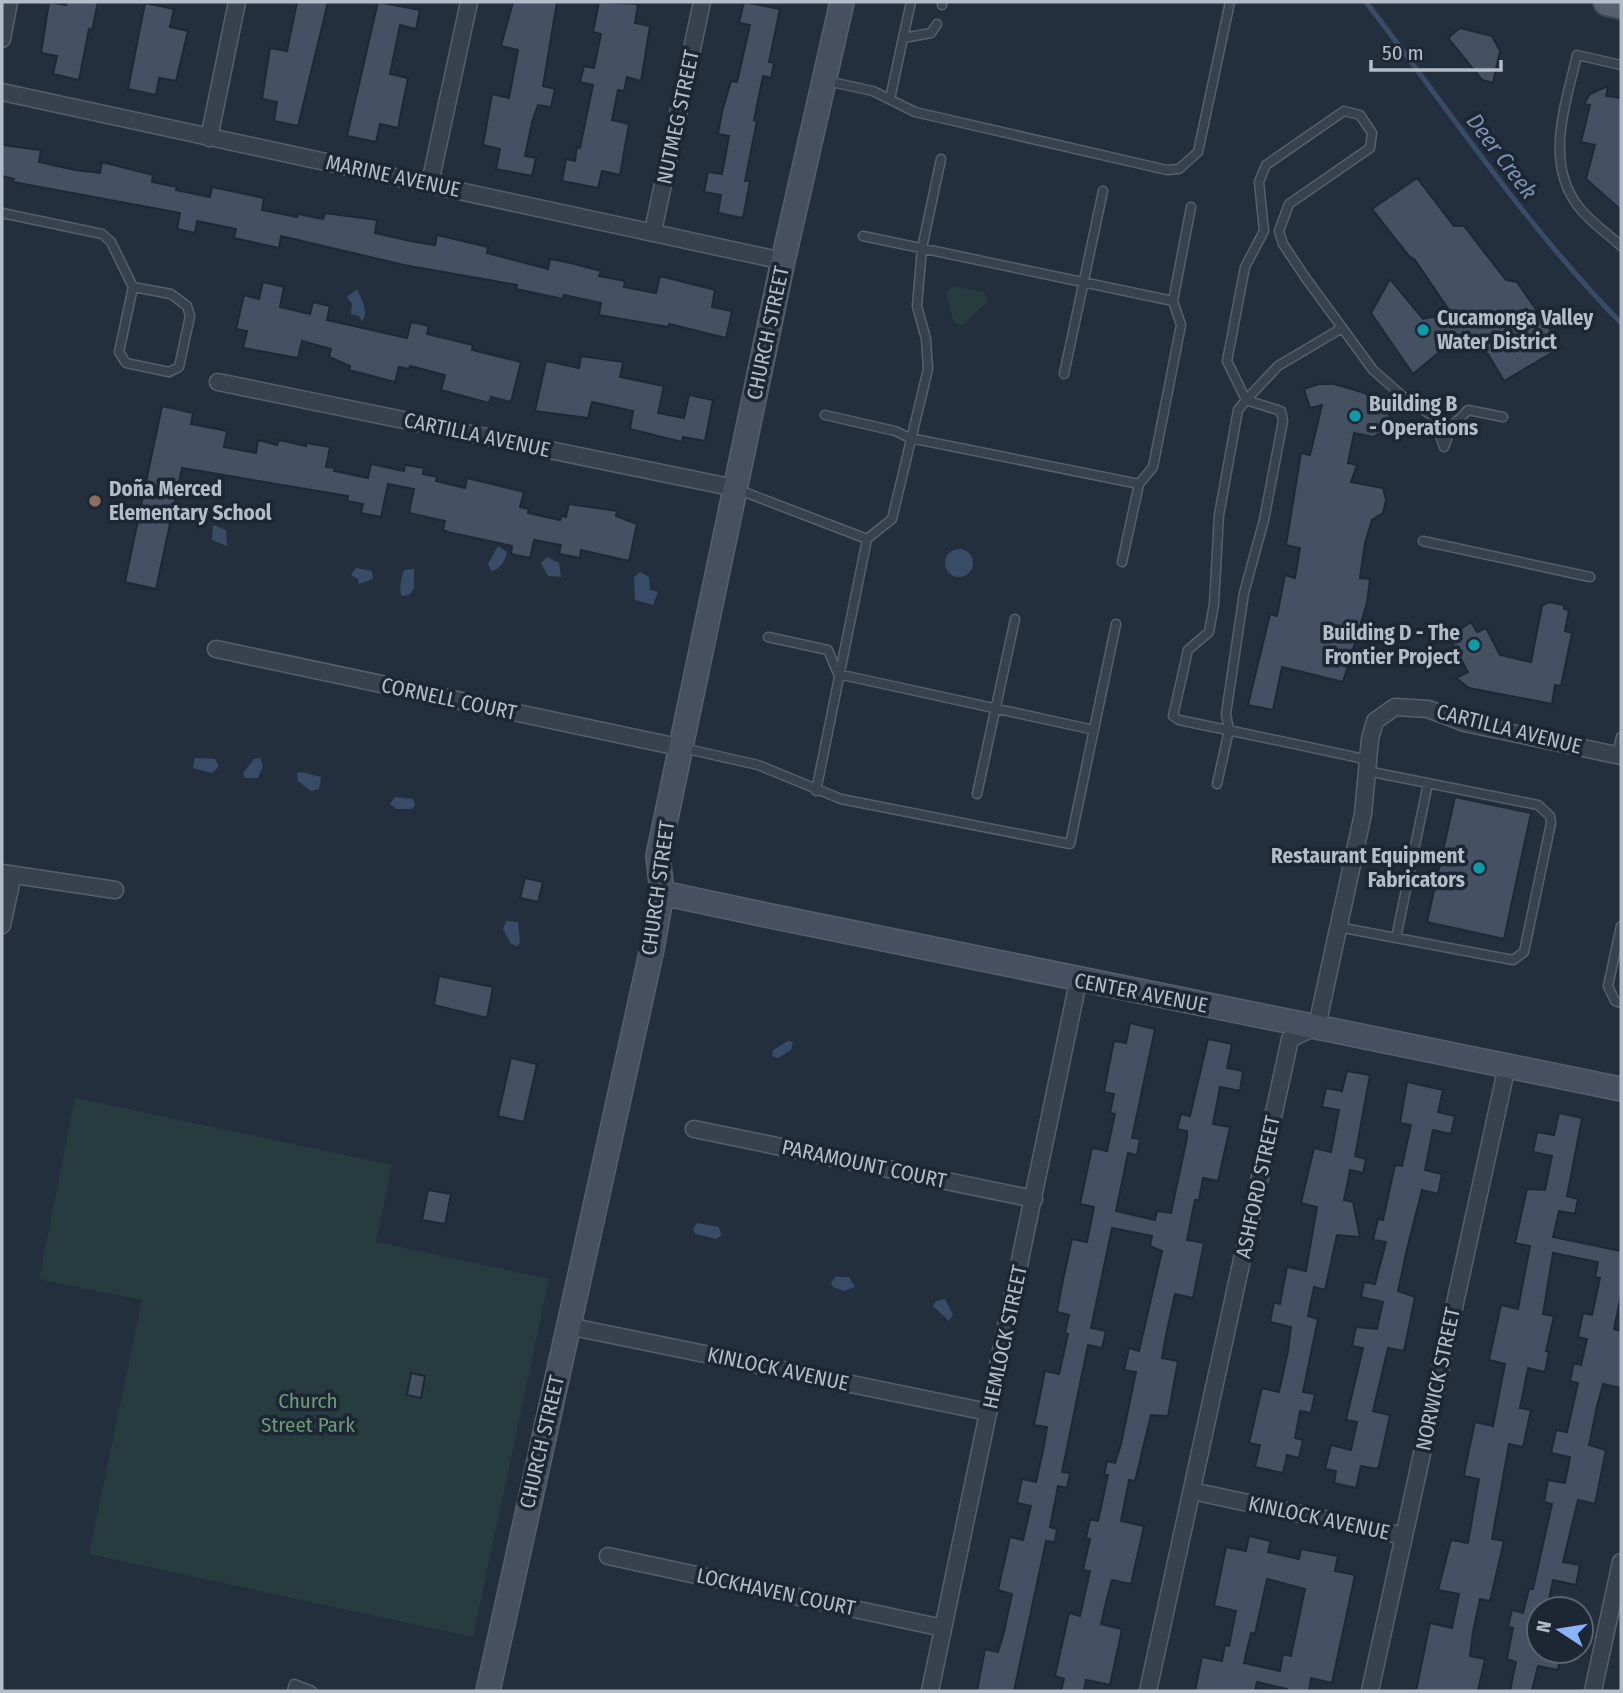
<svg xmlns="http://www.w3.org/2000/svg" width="1623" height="1693" viewBox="0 0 1623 1693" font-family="'Fira Sans Condensed',sans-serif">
<rect width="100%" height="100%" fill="#242f3e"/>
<path fill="#263c3f" d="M954,286L984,292L988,301L963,325L954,323L946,292Z
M75,1098L392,1165L376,1242L549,1279L473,1637L89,1554L142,1300L39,1279Z"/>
<path fill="#394c67" d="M357,289C362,300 369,313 362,321L359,316L351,314L352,304L347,297Z
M213,525L226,530L227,546L212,540Z
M498,546L507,552C506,559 499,571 491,571L488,564Z
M945 563a14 14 0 1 1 28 0a14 14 0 1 1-28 0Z
M547,557L559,563L561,577L548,576L541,563Z
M356,568L372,571L373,579L359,584L358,579L351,575Z
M414,569V588L409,595L402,596C398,591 402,576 404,570Z
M640,572L649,577L650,590L658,592L653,605L635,600L634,577Z
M195,758L215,759L219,766L212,773L193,768Z
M260,758L263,766L258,778H245L243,773L254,759Z
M302,772L321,777L319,789L311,791L298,781L297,773Z
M395,797L413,799L415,805L412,809H397L390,804Z
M506,921L518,922L520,943L517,946L511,944L503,929Z
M788,1041L793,1042L791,1050L778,1058L772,1056L773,1050Z
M697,1223L719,1227L721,1235L717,1239L695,1234L693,1229Z
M835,1277H849L855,1287L844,1291L833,1287L831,1283Z
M945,1299L953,1315L949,1321L933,1306L936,1301Z"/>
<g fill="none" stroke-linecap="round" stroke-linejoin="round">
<path stroke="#394c67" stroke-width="5" d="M1366,2C1450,111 1525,225 1621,323"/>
</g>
<path fill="#455162" stroke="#1f2835" stroke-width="2" fill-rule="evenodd" d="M49,2L66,5L67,2H98L92,30L89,29L79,80L53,74L57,56L41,53Z
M297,2H328L298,126L274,121L277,102L262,99L270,48L287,51Z
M378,2L420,10L416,29L400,25L390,74L408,78L398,128L380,124L376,142L347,136Z
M513,2H557L543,86L555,89L551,107L538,105L532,122L525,156L536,158L532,176L496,169L500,149L483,145L492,94L509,98L518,50L501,46Z
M599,2L638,4L635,23L650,26L641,81L627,77L624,91L618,90L612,120L629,124L620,175L602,171L598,188L562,181L566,159L575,161L577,147L580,148L593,85L580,82L584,66L594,68L601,34L593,32Z
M744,2L780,9L769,62L774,63L771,78L763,76L754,120L757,121L745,181H750L743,218L718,213L721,195L704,192L708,172L722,174L729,136L718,134L722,112L731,81L737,82L750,25L739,23Z
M145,3L174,9L170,27L188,31L176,81L159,78L156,95L128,89Z
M1460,28L1492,36L1500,51L1493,83L1482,80L1448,38Z
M1608,86L1606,96L1621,98V210L1586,179L1595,145L1581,142L1590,105L1584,104L1590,94Z
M2,145L41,150L39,162L75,170L100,173L102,162L153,175L152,182L177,187L176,190L210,197L212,187L264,198L262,210L297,217L298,214L323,219L325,213L377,220L375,233L410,241L435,245L437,235L488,247L487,253L548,269L550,259L571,263L601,271L599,276L625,281L624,287L656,293L660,276L715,290L712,307L732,311L726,338L669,324L668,327L599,315L601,303L564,295L563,299L516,289L517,285L404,265L281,236L279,248L234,238L236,229L197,221L195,233L177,229L180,213L13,182L14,179L2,176Z
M1417,178L1454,226H1464L1506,280L1517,282L1562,347L1504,381L1488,354L1454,340L1413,374L1371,313L1390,279L1423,319L1451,313L1415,260L1409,256L1372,209Z
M263,282L284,287L280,307L310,314L313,302L330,306L327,320L407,338L411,322L429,326L427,334L473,345L472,350L521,362L511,402L491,397L489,403L441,390L445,375L410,366L409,369L399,367L395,382L349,370L350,366L329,357L331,349L302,341L298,358L243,348L247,331L236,329L244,295L259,299Z
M581,356L623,362L620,377L664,386L658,413L684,418L689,395L713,400L705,441L683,437L682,442L630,429L633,411L592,402L588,418L535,411L546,361L579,368Z
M1319,384H1334L1365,393L1385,409L1396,424L1373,437L1354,433L1348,463L1357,465L1351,482L1383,488L1386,500L1383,513L1372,520L1365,543L1360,578L1370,579L1367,603L1343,682L1282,667L1273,710L1248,705L1270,614L1277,616L1285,575L1295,578L1300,548L1286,545L1301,453L1310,455L1322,405L1310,408L1304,389Z
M162,406L193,413L191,424L227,431L224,447L256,453L258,440L277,445L279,440L306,446V443L330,447L326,467L335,468L334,471L368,478L371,464L404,471L405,465L424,468L423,474L437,477L436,481L465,488L467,478L524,492L520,507L529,509L528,513L560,520L561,516L566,517L569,504L617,511L616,516L637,524L629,561L581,550L580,558L559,554L561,545L534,540L530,558L511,554L512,546L448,532L443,530L445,521L409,513L414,489L388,484L381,517L361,513L363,504L347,501L348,496L182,468L156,589L125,582Z
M1549,602L1564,605V609L1569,610L1565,631L1572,633L1561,686L1555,685L1552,704L1469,688L1456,678L1468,672L1446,631L1459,630L1471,622L1477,632L1486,628L1500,655L1531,662L1542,606Z
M1455,797L1531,813L1504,939L1427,922Z
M525,878L543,882L538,902L520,898Z
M439,976L493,987L487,1018L434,1005Z
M1130,1023L1155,1029L1132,1138L1140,1139L1137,1155L1128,1153L1116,1211L1155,1220L1157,1211L1171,1213L1187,1138V1131L1177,1129L1181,1114L1190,1116L1208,1039L1232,1044L1227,1068L1243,1071L1240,1091L1220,1087L1213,1124L1230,1127L1218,1181L1203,1178L1199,1200H1195L1187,1240L1204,1243L1193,1298L1175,1294L1166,1335L1162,1358L1178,1361L1168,1416L1151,1415L1135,1481L1129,1480L1121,1521L1144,1526L1131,1584L1112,1580L1107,1598L1101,1624L1122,1629L1110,1685L1086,1680L1084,1691H1061L1064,1679L1055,1676L1069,1613L1080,1616L1090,1571L1083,1570L1090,1539L1086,1538L1090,1519L1098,1521L1108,1475H1104L1107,1461L1115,1463L1121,1444L1136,1372L1124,1370L1129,1348L1139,1351L1162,1251L1150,1246L1152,1236L1112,1228L1091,1328L1106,1331L1102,1348L1088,1345L1062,1472L1070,1473L1067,1488L1058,1486L1050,1527L1057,1529L1055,1542L1046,1541L1014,1691H977L985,1649L998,1652L1004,1632L1012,1594L998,1590L1010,1537L1023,1540L1031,1506L1017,1503L1022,1479L1036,1482L1044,1446L1047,1427L1034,1425L1045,1371L1059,1374L1068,1334L1065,1333L1069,1315L1057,1312L1063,1280L1072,1239L1087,1242L1094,1207L1080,1204L1092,1148L1107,1151L1115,1114L1110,1113L1114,1094L1104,1092L1110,1061L1114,1041L1126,1043Z
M511,1058L537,1064L524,1122L498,1116Z
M1347,1071L1370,1075L1355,1156L1366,1159L1363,1173L1350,1170L1344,1200L1353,1202L1360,1237L1337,1235L1325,1290L1314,1287L1308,1316L1318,1319L1303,1392L1315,1394L1311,1413L1300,1411L1295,1438L1303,1440L1299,1458L1287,1455L1283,1473L1255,1467L1260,1445L1249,1443L1262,1388L1279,1392L1288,1351L1291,1327L1270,1322L1274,1302L1280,1304L1287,1267L1306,1271L1317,1207L1301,1203L1314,1148L1331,1152L1339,1110L1322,1107L1326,1088L1342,1091Z
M1407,1082L1443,1090L1438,1112L1455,1116L1451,1134L1433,1130L1425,1170L1442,1174L1438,1194L1422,1190L1407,1249L1398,1291L1415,1297L1404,1351L1388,1348L1373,1411L1390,1415L1379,1466L1377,1469L1361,1466L1356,1488L1334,1483L1336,1471L1325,1469L1331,1445L1351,1450L1357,1422L1346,1420L1363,1348L1352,1346L1356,1327L1377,1329L1383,1302L1361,1297L1364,1282L1375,1284L1386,1242L1373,1240L1378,1219L1383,1220L1395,1165L1402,1166L1411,1125L1400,1123Z
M1559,1113L1582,1118L1567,1196L1578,1199L1575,1214L1559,1211L1553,1237L1621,1251V1295L1614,1329L1621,1331V1388L1603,1384L1597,1406L1589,1445L1606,1450L1595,1504L1578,1500L1563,1562L1580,1565L1576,1585L1553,1580L1547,1609H1539V1651H1562L1558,1670L1538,1666L1532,1691H1510L1516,1662L1507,1659L1513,1628L1508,1627L1512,1610L1523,1613L1529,1589H1533L1552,1504L1544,1502L1548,1480L1565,1483L1570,1457L1551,1453L1556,1430L1567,1432L1578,1383L1570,1381L1574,1363L1581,1365L1587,1339L1578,1337L1583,1313L1592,1315L1600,1278L1595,1277L1598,1262L1553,1253L1543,1314L1554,1316L1546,1351L1549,1352L1545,1372L1528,1368L1520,1408L1531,1410L1523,1447L1509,1444L1492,1539L1504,1541L1490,1601L1480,1599L1473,1632L1470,1656L1485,1659L1478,1691H1416L1430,1623L1452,1628L1459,1594L1438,1590L1451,1540L1468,1543L1479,1479L1464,1476L1465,1469L1475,1422L1493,1426L1505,1364L1489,1360L1501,1305L1518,1309L1530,1246L1515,1243L1527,1189L1545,1190L1552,1156L1533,1152L1537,1132L1554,1135Z
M428,1190L451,1194L445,1224L422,1220Z
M411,1373L425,1376L421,1398L407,1395Z
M1249,1536L1271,1541L1268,1552L1299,1559L1301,1549L1338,1556L1335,1571L1355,1575L1332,1683L1311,1678L1309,1691H1287V1689L1257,1682L1255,1691H1195L1202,1657L1222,1661L1225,1645L1229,1646L1236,1611L1214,1606L1226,1547L1246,1551ZM1267,1579L1305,1589L1291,1656L1283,1654L1280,1671L1244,1663L1251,1633L1255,1634Z"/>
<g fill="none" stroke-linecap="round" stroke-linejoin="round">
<g stroke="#565f6c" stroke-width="11">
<path id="lane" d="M911,2L903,38L931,33L937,24
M942,5V2
M1621,65L1577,55C1566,104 1544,161 1578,206C1589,221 1607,233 1621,246
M827,81L873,91L915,112L1167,170L1179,169L1198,152L1230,2
M890,99L903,38
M2,213L102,234L111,242L133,287L119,352L126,363L169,372L179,367L190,316L187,306L171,294L133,287
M863,236L1173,301L1191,207
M1342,328L1278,366L1246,400L1227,361L1245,267L1264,231L1259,182L1266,165L1344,111L1360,115L1372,133L1370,148L1289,204L1279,231L1283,244L1305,277L1373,370L1407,400L1433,416L1444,447
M1064,374L1103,191
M825,415L895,431L910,438L1139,484
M1444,447L1452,426L1468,410L1503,417
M739,490L867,539
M1423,541L1590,577
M1122,562L1139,484L1153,467L1181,325L1173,301
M768,637L828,650L838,674L1094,730
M683,748L758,765L841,799L1070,844L1116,624
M1617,755L1621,737
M1217,784L1229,730L1226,714L1244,593L1264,520L1283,421L1281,411L1246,400L1238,410L1219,515L1214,604L1209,632L1188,650L1173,716L1179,720C1242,733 1305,746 1368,760
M816,791L867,539L892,519L928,369L926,339L917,306L922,248L941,159
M977,794L1015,619
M1621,926L1608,986L1615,1001L1621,1003
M1338,927L1513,960L1524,952L1551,823L1550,816L1538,805L1367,771
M1396,938L1428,783
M292,1691L294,1684L312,1691"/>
</g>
<g stroke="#565f6c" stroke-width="19">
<path id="street" d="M2,39L9,2
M2,92L783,261
M209,138L237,2
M430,183L469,2
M653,231L702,2
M218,382L735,488
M216,649L683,748
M2,873L115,890
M2,925L13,875
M694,1129L1034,1199
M568,1326L988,1412
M1192,1491L1404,1536
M608,1556L943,1628
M930,1691L1078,982
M1148,1691L1290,1039L1317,1026L1363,814L1370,739L1375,721L1395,707L1428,709L1465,723L1621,756
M1370,1691L1507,1066
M1593,1691L1621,1562"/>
</g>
<g stroke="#565f6c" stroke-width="26">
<path id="secondary" d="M662,893C981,961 1301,1024 1621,1089
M488,1691L652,949L662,893L658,856L783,261L842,2"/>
</g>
<g stroke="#414a57" stroke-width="30">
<path id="primary" d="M1607,2L1621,5"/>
</g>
<use href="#lane" stroke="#38414e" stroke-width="8"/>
<use href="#street" stroke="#38414e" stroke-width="16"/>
<use href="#secondary" stroke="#465061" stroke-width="23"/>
<use href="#primary" stroke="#56606e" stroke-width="26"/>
</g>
<g fill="#0f9aa8" stroke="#1d2633" stroke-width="2.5">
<circle cx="1423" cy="330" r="7"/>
<circle cx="1355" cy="416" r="7"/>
<circle cx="1474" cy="645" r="7"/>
<circle cx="1479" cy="868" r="7"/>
</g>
<circle fill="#8d6e63" stroke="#1d2633" stroke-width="2.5" cx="95" cy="501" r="7"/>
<g text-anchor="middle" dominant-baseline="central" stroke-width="7" stroke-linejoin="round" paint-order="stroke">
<g font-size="21" fill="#b4bcc9" stroke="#1d2633">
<text transform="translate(678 117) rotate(-78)">NUTMEG STREET</text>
<text transform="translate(393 176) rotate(12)">MARINE AVENUE</text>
<text transform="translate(768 333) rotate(-78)">CHURCH STREET</text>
<text transform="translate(477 435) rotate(12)">CARTILLA AVENUE</text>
<text transform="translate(449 699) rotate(12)">CORNELL COURT</text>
<text transform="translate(1509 729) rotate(14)">CARTILLA AVENUE</text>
<text transform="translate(658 888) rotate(-82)">CHURCH STREET</text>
<text transform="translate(1141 993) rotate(11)">CENTER AVENUE</text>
<text transform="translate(864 1164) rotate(12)">PARAMOUNT COURT</text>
<text transform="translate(1258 1187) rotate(-78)">ASHFORD STREET</text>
<text transform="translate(1005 1337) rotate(-78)">HEMLOCK STREET</text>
<text transform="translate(778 1369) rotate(12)">KINLOCK AVENUE</text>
<text transform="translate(1438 1379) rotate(-78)">NORWICK STREET</text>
<text transform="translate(542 1442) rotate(-77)">CHURCH STREET</text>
<text transform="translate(1319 1518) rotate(12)">KINLOCK AVENUE</text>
<text transform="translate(776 1592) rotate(12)">LOCKHAVEN COURT</text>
</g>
<g font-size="21" font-weight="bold" fill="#b4bcc9" stroke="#1d2633" text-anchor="start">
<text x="1437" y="318">Cucamonga Valley<tspan x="1437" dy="24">Water District</tspan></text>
<text x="1369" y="404">Building B<tspan x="1369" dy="24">- Operations</tspan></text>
<text x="109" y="489">Doña Merced<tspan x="109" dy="24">Elementary School</tspan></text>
<text x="1460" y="633" text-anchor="end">Building D - The<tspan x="1460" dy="24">Frontier Project</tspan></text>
<text x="1465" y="856" text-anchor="end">Restaurant Equipment<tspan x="1465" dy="24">Fabricators</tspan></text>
</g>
<g font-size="21" fill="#6b9a76" stroke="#1d2633">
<text x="308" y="1401">Church<tspan x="308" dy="24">Street Park</tspan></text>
</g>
<g font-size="23" font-style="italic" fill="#7c92b1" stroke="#1d2633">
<text transform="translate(1502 156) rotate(53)">Deer Creek</text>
</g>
</g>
<rect width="1623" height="1693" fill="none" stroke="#b4bcc9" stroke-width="7"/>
<g transform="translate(1560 1630) rotate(282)"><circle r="33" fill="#1d2633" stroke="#59626f" stroke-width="2"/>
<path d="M0-5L12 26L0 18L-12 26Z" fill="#8ab4f8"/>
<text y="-10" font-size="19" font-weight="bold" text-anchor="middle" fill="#b4bcc9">N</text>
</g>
<path d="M1371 60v10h130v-10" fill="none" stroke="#b4bcc9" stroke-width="3.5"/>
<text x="1382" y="60" font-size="21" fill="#b4bcc9" stroke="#1d2633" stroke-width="5" paint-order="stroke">50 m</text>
</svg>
